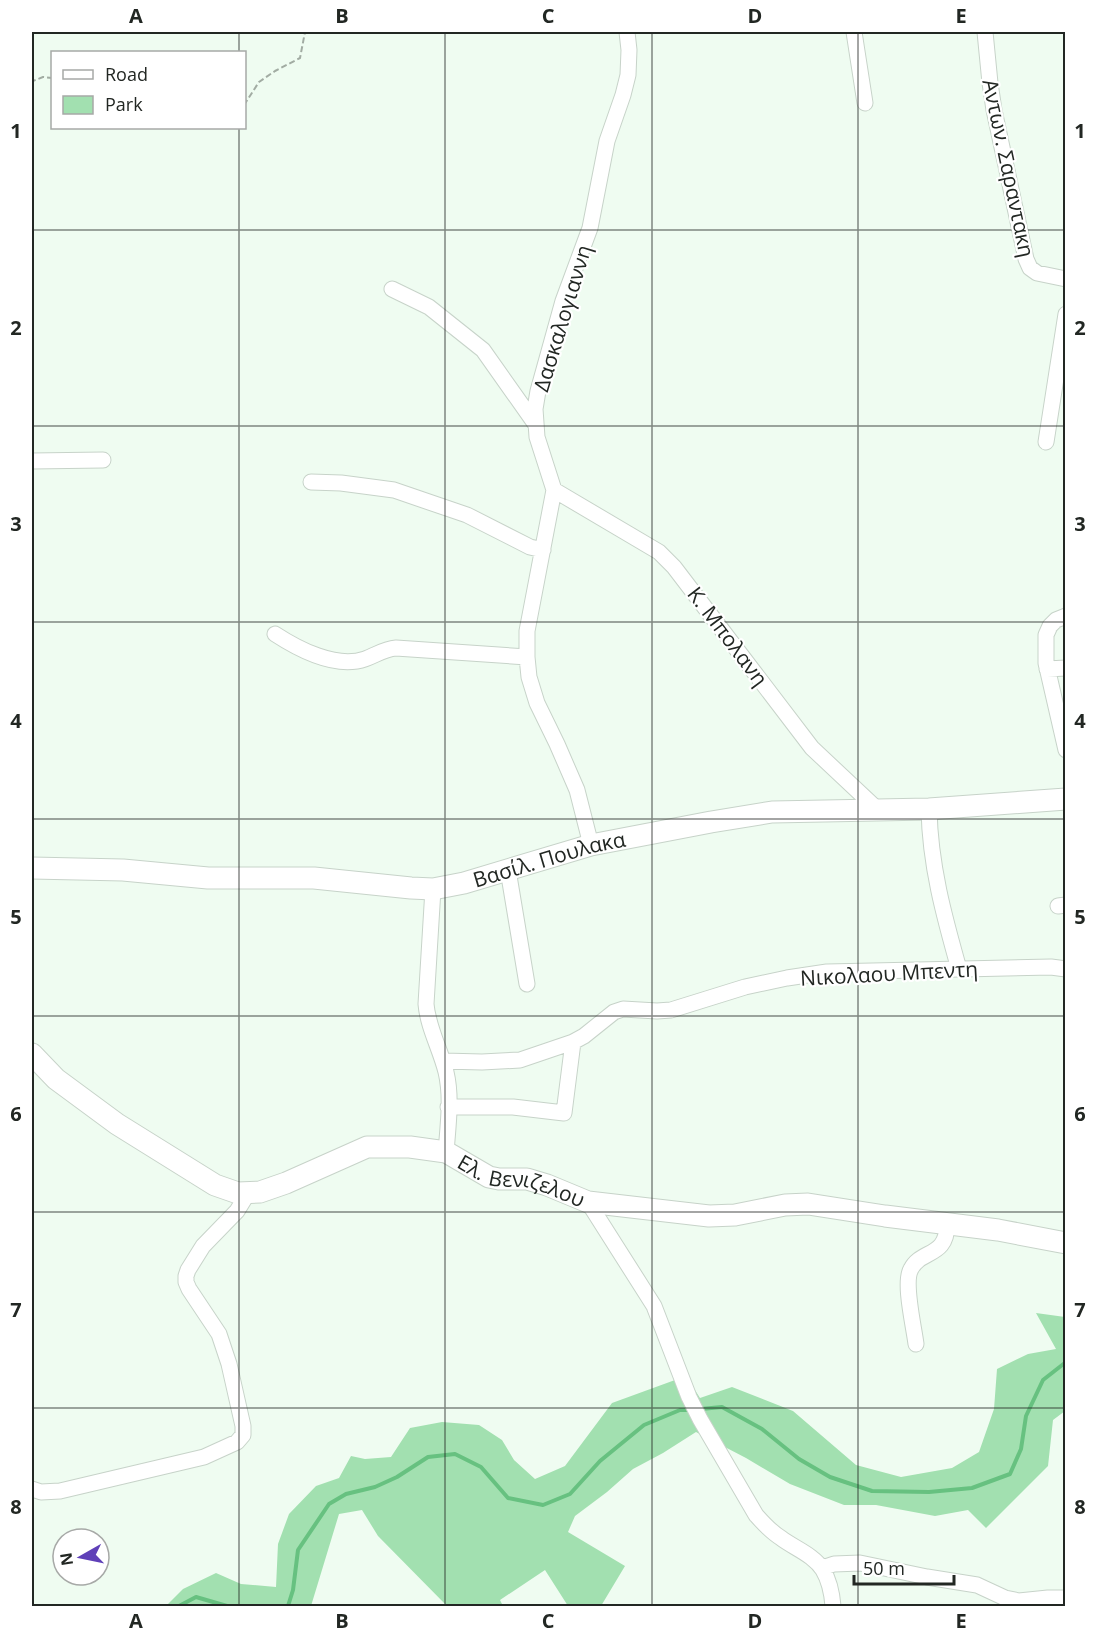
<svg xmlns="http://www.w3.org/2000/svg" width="1097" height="1638" viewBox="0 0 1097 1638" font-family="'Open Sans',sans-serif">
<rect width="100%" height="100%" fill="#effcf1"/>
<path fill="#a2e0b0" d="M1036,1313L1065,1317V1411L1053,1420L1048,1466L986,1528L968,1510L935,1516L876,1505H844L790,1484L746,1458L696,1432L663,1453L633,1469L607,1492L575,1516L568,1532L625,1566L601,1606H568L545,1570L500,1600L503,1606H447L378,1536L362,1510L339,1514L311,1606H166L183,1589L216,1573L241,1584L276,1587L278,1544L289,1514L316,1486L339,1478L351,1456L365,1459L391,1457L410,1428L442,1422L479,1425L502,1440L514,1460L535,1479L565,1466L612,1403L686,1376L700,1398L732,1387L793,1411L856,1465L901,1477L952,1468L979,1452L994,1409L997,1369L1028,1354L1056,1349Z"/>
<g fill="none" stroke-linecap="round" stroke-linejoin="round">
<path stroke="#67c180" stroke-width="4" d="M701,1409L722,1407L762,1429L799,1459L830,1477L872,1491L929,1492L972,1488L1010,1474L1021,1449L1026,1416L1043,1380L1066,1362
M179,1606L196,1597L227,1606
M288,1606L293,1590L298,1550L329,1504L346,1494L375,1487L397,1477L428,1457L455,1454L481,1467L508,1498L543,1505L570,1494L600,1461L644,1425L680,1410H690"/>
<g stroke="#c7d3c9" stroke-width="17">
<path id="street" d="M854,32L865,103
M985,32L990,83L994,110L1026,259L1030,268L1037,273L1066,279
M392,289L429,307L483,350L536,425
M1046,442L1066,314
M32,461L103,460
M311,482L341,483L394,490L467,515L530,547L543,550
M554,490L659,552L674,567L812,748L878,810
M1066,616L1056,620L1050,626L1046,635V663L1066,750
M275,634C298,649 336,669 365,659C376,655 384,649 396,648L527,657
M1047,669L1066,668
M929,809C930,865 944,916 959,969
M591,845L577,790L557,744L537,703L529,677L527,657V631L554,490L537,437L535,409L538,391L563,301L590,228L607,141L623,95L628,75L629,50L627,32
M508,870L527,984
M433,889L426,1004C428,1028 440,1048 446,1072C452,1097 448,1126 446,1152
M1058,906L1066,905
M443,1061L482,1062L520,1060L573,1042L584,1036L614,1012L623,1009L657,1011L671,1010L745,987L787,978L827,972L1051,967L1066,969
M448,1107H513L564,1113L573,1042
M588,1202L654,1306L689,1397L700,1419L756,1515C764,1524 771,1532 781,1538C794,1548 814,1555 823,1570C829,1580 832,1594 833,1606
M916,1344C914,1327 903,1282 911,1269C921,1249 947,1258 947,1224
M32,1489L41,1492L60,1491L204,1457L237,1442L243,1435V1426L229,1364L219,1334L189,1289L186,1282V1276L188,1270L203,1246L237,1211L248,1193
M822,1568L834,1564L860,1563L927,1577L977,1585L1005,1598L1019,1601L1048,1598H1066"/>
</g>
<g stroke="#c7d3c9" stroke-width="23">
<g id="secondary">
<path id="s1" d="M32,868L123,870L208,878H314L411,888L433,889L464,883L591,845L711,822L772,812L929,809L1066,799"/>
<path id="s2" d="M32,1054L56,1079L117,1124L215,1185L238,1193L260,1192L286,1183L367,1147H410L446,1152L489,1177L499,1179H527L547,1185L588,1202L709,1216L735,1215L785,1205L808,1204L885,1216L998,1230L1066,1243"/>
</g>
</g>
<path stroke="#a2aca3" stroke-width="2" stroke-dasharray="6 3" stroke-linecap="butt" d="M32,84L33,81L43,77L52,78
M244,105L259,82L275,71L300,58L305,32"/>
<use href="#street" stroke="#fff" stroke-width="15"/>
<use href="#secondary" stroke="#fff" stroke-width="21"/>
</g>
<path fill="none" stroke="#222723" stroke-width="1.5" stroke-opacity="0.55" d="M239,32V52M445,32V1606M652,32V1606M858,32V1606M239,128V1606M32,230H1066M32,426H1066M32,622H1066M32,819H1066M32,1016H1066M32,1212H1066M32,1408H1066"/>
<g text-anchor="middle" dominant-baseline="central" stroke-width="4.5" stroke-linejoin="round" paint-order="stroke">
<g font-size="21" fill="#222723" stroke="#fff">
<text transform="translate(1009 168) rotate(78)">Αντων. Σαραντακη</text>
<text transform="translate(562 318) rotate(-73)">Δασκαλογιαννη</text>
<text transform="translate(728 636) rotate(53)">Κ. Μπολανη</text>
<text stroke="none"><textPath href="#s1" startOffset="522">Βασίλ. Πουλακα</textPath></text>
<text transform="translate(889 973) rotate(-3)">Νικολαου Μπεντη</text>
<text stroke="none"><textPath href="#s2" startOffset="550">Ελ. Βενιζελου</textPath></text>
</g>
</g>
<rect width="1097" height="1638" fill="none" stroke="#ffffff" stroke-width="66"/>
<rect x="51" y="51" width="195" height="78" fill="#ffffff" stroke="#a7a9a7" stroke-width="1.5"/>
<rect x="63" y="70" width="30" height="9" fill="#ffffff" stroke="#a7a9a7" stroke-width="1.5"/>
<text x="105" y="81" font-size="18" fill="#222723">Road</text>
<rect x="63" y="96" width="30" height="18" fill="#a2e0b0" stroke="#a7a9a7" stroke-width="1.5"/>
<text x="105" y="111" font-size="18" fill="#222723">Park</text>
<g transform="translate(81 1557) rotate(261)"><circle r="28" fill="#ffffff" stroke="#a7a9a7" stroke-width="1.5"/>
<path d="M0-4.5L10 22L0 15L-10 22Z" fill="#5f40b8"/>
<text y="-9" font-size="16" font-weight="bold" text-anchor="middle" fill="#222723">N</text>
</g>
<path d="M854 1575v9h100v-9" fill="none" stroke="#222723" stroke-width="3"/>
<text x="863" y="1575" font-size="18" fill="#222723" stroke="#ffffff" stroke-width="4.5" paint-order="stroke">50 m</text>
<rect x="33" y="33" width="1031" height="1572" fill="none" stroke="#222723" stroke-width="2"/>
<g font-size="20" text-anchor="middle" font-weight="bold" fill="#222723">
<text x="136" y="23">A</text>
<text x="342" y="23">B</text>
<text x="548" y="23">C</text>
<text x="755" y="23">D</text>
<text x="961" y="23">E</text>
<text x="16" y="138">1</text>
<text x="1080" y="138">1</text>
<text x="16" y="335">2</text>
<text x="1080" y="335">2</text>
<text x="16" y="531">3</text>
<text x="1080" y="531">3</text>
<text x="16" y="728">4</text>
<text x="1080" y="728">4</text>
<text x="16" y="924">5</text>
<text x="1080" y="924">5</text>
<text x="16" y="1121">6</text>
<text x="1080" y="1121">6</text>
<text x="16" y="1317">7</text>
<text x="1080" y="1317">7</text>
<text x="16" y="1514">8</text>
<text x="1080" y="1514">8</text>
<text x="136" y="1628">A</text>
<text x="342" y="1628">B</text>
<text x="548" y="1628">C</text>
<text x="755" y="1628">D</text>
<text x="961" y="1628">E</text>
</g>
</svg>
